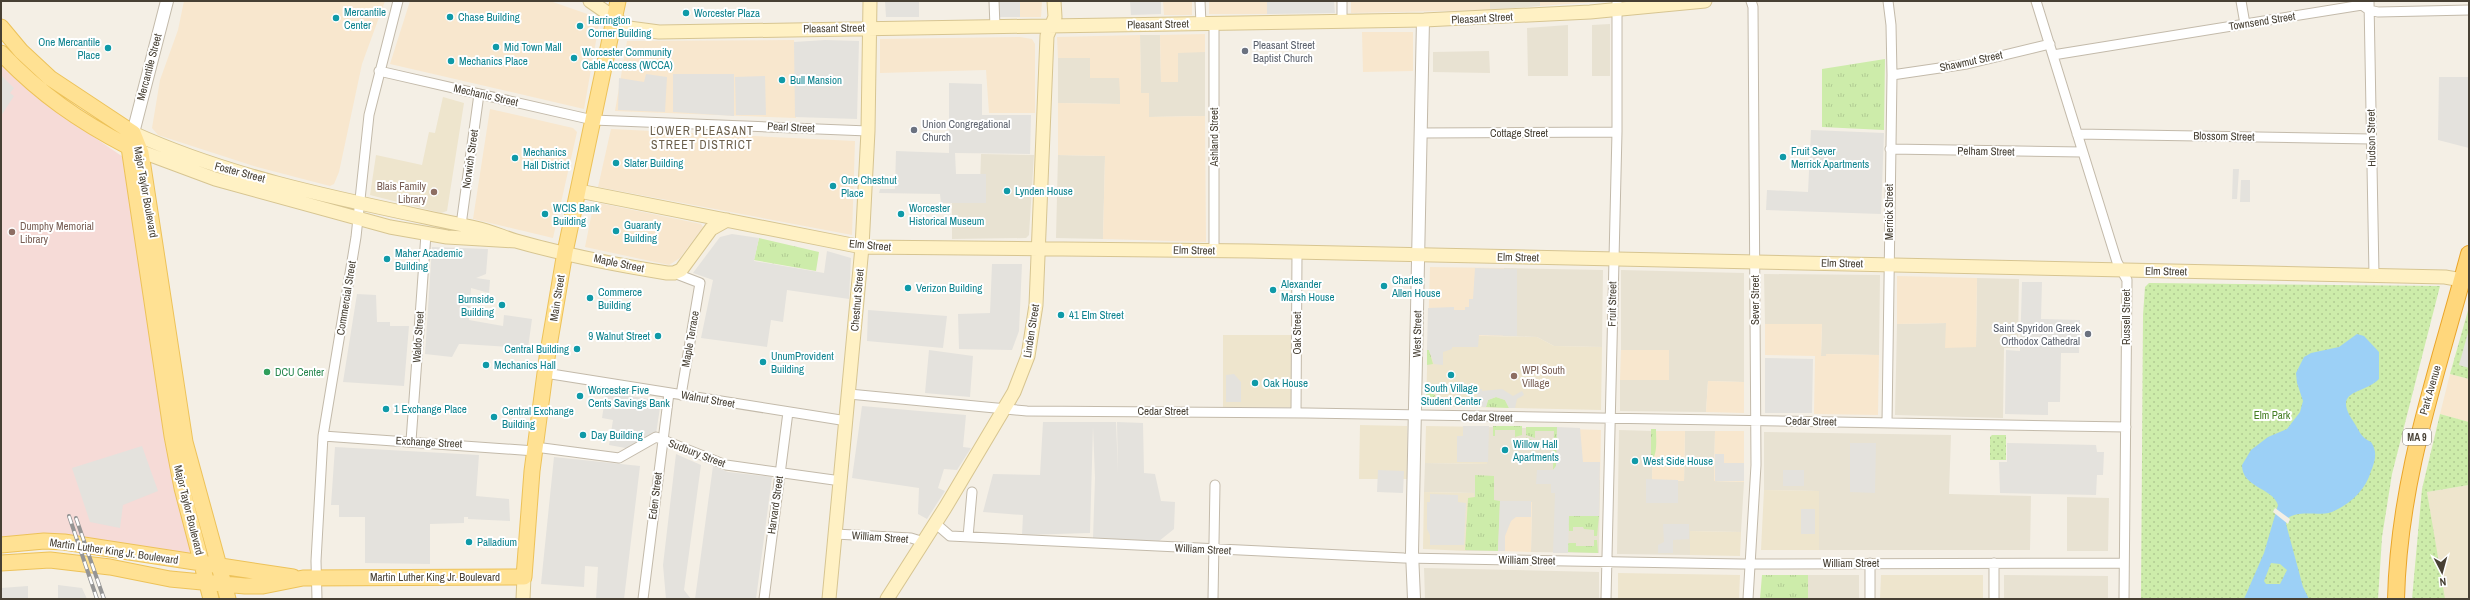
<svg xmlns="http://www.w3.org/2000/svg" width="2470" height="600" viewBox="0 0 2470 600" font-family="'Archivo Narrow',sans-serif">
<defs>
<pattern id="grass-tufts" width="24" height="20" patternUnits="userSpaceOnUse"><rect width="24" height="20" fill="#cdecaa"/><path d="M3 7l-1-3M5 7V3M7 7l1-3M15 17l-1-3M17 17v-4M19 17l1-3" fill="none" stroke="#b1cb93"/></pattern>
<pattern id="park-dots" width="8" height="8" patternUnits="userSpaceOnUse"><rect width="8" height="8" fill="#cdecaa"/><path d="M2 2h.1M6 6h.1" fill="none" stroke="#b1cb93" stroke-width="1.8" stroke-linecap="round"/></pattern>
<pattern id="garden-furrows" width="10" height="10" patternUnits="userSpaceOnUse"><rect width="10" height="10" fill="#cdecaa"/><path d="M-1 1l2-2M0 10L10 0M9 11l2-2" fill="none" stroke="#b1cb93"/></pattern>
</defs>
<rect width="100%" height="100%" fill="#f4efe5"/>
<path fill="#e8e2d2" d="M1490,1H1540V6L1490,10Z
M1610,24V76H1592V25Z
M1568,25V76H1528L1527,28Z
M1140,35H1160L1161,82L1178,52H1205V116L1149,117V93H1141Z
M1489,51L1490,73L1433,72V52Z
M1058,58H1090L1120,78V104L1058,103Z
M981,154L1034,155L1029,235L1026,238L952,239V189L980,186Z
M1058,155L1105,156L1103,239L1056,238Z
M1504,268L1603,270L1602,347L1554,346L1537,337L1503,336Z
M1621,270L1744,273V382L1708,381L1706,412L1620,411V380H1669V350H1621Z
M1764,274L1880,275L1879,355L1826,354V356H1821L1822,324H1765Z
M1977,278L2019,279L2018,348H2004L2003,418L1895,415L1897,324L1946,323L1976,347Z
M1488,427L1569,429L1568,478L1600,480L1599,553L1531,552L1532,502L1501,501L1500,551H1466L1467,522L1474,493L1424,492L1425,463L1487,464Z
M1619,430L1653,431L1652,480L1680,481H1684L1685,431H1715L1714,481L1744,482L1741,532L1690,531V555L1617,554Z
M1764,432L1951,435L1949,494L2031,496L2030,550H1819V491L1764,490Z
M2067,497L2109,498L2108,551H2067Z
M1424,568L1599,572V599H1425Z
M1808,575H1859V599H1808Z
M2004,575L2108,576V599H2004Z"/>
<path fill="#f8e7ce" d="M184,1H385L362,64L339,172L334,184L330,186L257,167L158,135L152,128L160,80L178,30Z
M410,1H550L596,17L599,24L584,109L390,64Z
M1020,1H1042L1041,17H1020Z
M1163,1H1192V15H1164Z
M1209,1H1267V14H1209Z
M1351,1H1490V10L1351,13Z
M1540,1H1609L1540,6Z
M1362,32H1413V71L1363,72Z
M1205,34V52L1178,53V82H1161L1160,35Z
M1140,35L1141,93H1149V117L1205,116L1206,242L1103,239L1105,156L1058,155V103L1120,104V93L1119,78H1090V58H1058L1057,37Z
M1020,37L1032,39L1035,44V113H989L986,70L880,73V39Z
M794,40L797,78L796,118L615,111L627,41Z
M490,109L573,128L577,132L553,238L473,219Z
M611,129L855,141L852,235L598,187Z
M594,202L701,224L703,227L680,258L669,265L585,247Z
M1430,267L1504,268L1503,336L1428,335Z
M1897,276L1977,278L1976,347L1945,348L1946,323L1897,324Z
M1765,324H1822L1821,356H1826V354L1879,355L1878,415L1814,414L1815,356L1765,355Z
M1621,350H1669V380H1620Z
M2450,374L2469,379V422L2440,414Z
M1708,381L1744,382V413L1706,412Z
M1569,429L1601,430L1600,480L1568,479Z
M1653,431H1685L1684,481L1652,480Z
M1715,431H1744V482L1714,481Z
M1501,501L1532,502L1531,552L1500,551Z"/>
<path fill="#eee5cd" d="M443,97L464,103L447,211L441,213L370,195L376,155L422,165L429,132L435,133Z
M1223,335H1291V407H1223Z
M1428,335L1537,337L1554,346L1602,347L1601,410L1426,406Z
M1360,425L1407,426V479H1359Z
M1426,426L1488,427L1487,464L1425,463Z
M2469,485V599H2444L2427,492Z
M1764,490L1819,491V550H1761Z
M1424,492L1474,493L1473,522H1467L1466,551L1423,549Z
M1690,531L1741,532L1740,556L1690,555Z
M1618,573L1740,575L1739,599H1618Z
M1881,575H1983V599H1880Z"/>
<path fill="#f6dbd7" d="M1,56L75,124L123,157L196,556L1,539Z"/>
<path fill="url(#grass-tufts)" d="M1885,59L1884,130L1822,127V69Z
M759,238L819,252L816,271L754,260Z
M1427,350H1429L1433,364L1427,365Z
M1496,397L1505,400L1509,408L1486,407L1488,400Z
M1493,426H1522V435L1515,437V430H1495V436H1493Z
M1526,427H1557V465L1553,470L1554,431H1535V438L1526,435Z
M1651,429H1656C1656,438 1658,455 1651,461Z
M1526,437L1532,440L1534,447H1525Z
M1475,475L1494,476V500L1500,501L1498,551L1465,550L1468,498L1475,497Z
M1568,516H1599L1597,536H1594V530L1584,529L1583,527H1573V531H1569Z
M1594,540H1597L1598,553L1568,552V543H1576V546H1594Z
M1762,575H1808V599H1760Z"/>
<path fill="url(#park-dots)" d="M2149,283L2440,286L2392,474L2382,537L2378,599H2141L2143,315L2145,287Z
M2469,307V379L2450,374Z
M2440,414L2469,422V485L2427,492L2445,599H2412L2422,489Z
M1992,435H2006V460H1990V437Z"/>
<path fill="url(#garden-furrows)" d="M1426,390H1432L1436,398H1440V406H1427Z"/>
<path fill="#e4e2dd" d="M885,1H919V17H886Z
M998,1H1020V17H999Z
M1130,1H1161V14L1131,15Z
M1267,1H1334L1335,13L1267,14Z
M825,40L859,41L857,119L795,117L794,42Z
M646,74L667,77L665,112L618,110L619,78L644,82Z
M673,74H734V116L673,112Z
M1,75L14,88L10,93L14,96L1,116Z
M765,76L766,115H736L735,77Z
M2439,77H2469V148L2438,140Z
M949,83L982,84V115H1031L1030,154L955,153L956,174H986V203H941L940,194L879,193L880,189H895L896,151L949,153Z
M1811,130L1884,133L1881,214L1766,210L1767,190L1808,192Z
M2233,169H2239L2237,199H2232Z
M2241,180H2250V202H2240Z
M732,234L759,238L754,261L824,273L827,251L851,258L849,299L787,290L783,322L771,320L767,347L701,338L713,280L693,273L720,237Z
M432,247L488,249L486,274L476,278L490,280L489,293L471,288L469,320L503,326L504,315L532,319L528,348L463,344H459L452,357L425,354Z
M992,264H1022L1019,331L1012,350L959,349L958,314L990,313Z
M1475,268L1517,269V336L1479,335L1478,347H1452V349L1443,352V365L1434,364L1429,350H1427L1428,308L1454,307V310H1465V307H1469V299H1473Z
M2022,282H2042L2041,319L2080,320L2079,353H2061L2060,402H2048V415L2005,414L2006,350L2020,351Z
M357,294L376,295L377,322H390V326H409L404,386L343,382Z
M868,310L947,316L943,348L867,341Z
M2469,329V368L2459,365Z
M929,350L973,356L970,397L925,393Z
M1765,358L1813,359L1812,413H1765Z
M1234,374L1241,382V402H1226V375Z
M1477,389H1482V391L1502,389L1513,396L1522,391L1524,395L1517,399L1515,408H1509L1505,400L1496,397L1488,400L1486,407H1482L1477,399Z
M606,392L661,401L656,434L631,449L609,445L613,420L602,418Z
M862,406L966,415L963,447L971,448L957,470L944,469L938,488L945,491L927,519L918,514L919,488L852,478Z
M1043,422H1116L1118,473L1117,422L1143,423L1144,473L1155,474L1161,501L1175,502L1174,529L1159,541L1093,538L1095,478L1093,427L1090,533L1022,535L1023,515L983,512L993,474L1040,475Z
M1463,426H1489L1488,462H1457V436H1463Z
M1557,427L1580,428L1583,462H1600L1599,516H1569L1568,553H1553L1555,493H1551V484H1536L1537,470H1553L1556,466Z
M1850,443H1876L1875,493L1850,492Z
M2007,443L2096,445L2097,452H2104L2103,475H2097L2096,495L2000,493L1999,462H2007Z
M142,446L158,491L123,505L120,528L90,522L72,468Z
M335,447L479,455L476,496L509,499L510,521L468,519V517H464V523L430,524V564L365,563V517H339V505H331Z
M676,454L701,465L684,590L691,599H666L663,565Z
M1715,454H1724V463H1744V481H1715Z
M554,457L640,466L624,599H596L598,567L585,566L584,587L541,584Z
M713,466L728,472L772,477L756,599H695Z
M1378,470L1404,471L1403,493L1377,492Z
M1783,470H1804V486H1783Z
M1646,479L1678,480V503H1646Z
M1430,494L1458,495V502L1466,503L1464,545H1430V535L1427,529V502H1430Z
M1500,501H1531V517H1516L1511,521L1505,536V551H1498Z
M1801,509H1815V534H1801Z
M1663,524H1689V539L1673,540V553H1658V545L1664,542Z
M58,585L82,588L87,599H58Z
M28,586V599H1V588Z"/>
<path fill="#9cd0f6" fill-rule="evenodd" d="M2357,334L2364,336L2379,352V379C2363,395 2332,389 2353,421C2359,430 2361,438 2371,442C2378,452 2375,461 2371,471C2366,490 2350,504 2332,512C2317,517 2299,509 2287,519L2286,524L2303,587L2309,599H2244L2264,553L2278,505C2272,487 2242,488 2242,465L2251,450L2268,437L2287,429L2300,412L2303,401L2297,383L2296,373L2304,357L2311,353L2339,347ZM2271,563L2280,564L2287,570L2280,584H2266L2264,581Z"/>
<path fill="#f4efe5" d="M2275,508L2290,519L2288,524L2273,512Z"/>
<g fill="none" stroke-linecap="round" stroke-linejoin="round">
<g stroke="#c3baaa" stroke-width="11">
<path id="minor" d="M994,1L995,27
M1200,1L1201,24
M2036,1L2117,262L2127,280L2124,599
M2241,1L2245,24
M2369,1L2374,275
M1342,22V1
M2053,55L2362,5L2369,10L2378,12L2469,10
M379,71L593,120L868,131
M1892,75L1967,64L2050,44
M1421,133L1617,132
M2077,134L2371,139
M1890,149L2082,152
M461,225L479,94
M1214,251V24
M674,273L700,283L681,395
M545,373L847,421
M849,394L1027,411L1307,413L2126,427
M1296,413L1297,253
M1887,422L1892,75L1891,25L1888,1
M323,436L535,451
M411,441L426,234
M535,447L619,458L656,437L726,465L841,481
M935,523L950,536L1404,558L1741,564L2124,563
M835,534L911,538L924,542
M968,537L972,492
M1870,563V599
M317,599L316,561L323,436L356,237L369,115L398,1
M643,599L669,393
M764,599L788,412
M1213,599L1215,485
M1606,599L1617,132V1
M1748,599L1756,465L1753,7L1751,1
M1994,599V563"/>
</g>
<g stroke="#c3baaa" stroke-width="14">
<path id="tertiary" d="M133,133L167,1
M1414,599L1412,552L1423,20"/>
</g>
<g stroke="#d7c591" stroke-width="15">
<path id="secondary" d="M590,1L629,28L659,32L1424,20L1590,12L1705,1
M579,191L862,247L1251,251L2445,277L2462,280
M516,241L447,237L390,227L215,179L129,147L133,133C241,182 361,203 476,228C490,231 503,237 516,241C565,255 617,265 667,273H674L681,270L711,229L727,220
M523,599L524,577
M829,599L862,247L868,131L870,1
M887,599L945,508L1014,392L1028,356L1036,305L1047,36L1055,17L1054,1"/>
</g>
<g stroke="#edc259" stroke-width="17">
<path id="primary" d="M1,27L21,51L50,78L133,133L141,153L185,442L228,599
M1,53C40,94 79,121 129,147L172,436L182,488L211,599
M1,545L44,541L64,542L293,577
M1,563L50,560L110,567L170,579L245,586H263L303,578L524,577L532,471L547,358L565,252L618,1"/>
</g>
<g stroke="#eaa529" stroke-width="18">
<path id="trunk" d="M2396,599C2399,476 2438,371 2469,254"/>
</g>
<use href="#minor" stroke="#fff" stroke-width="9"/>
<use href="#tertiary" stroke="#fff" stroke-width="12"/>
<use href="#secondary" stroke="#fff1c4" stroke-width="13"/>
<use href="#primary" stroke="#ffe193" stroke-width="15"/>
<use href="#trunk" stroke="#ffd77c" stroke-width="16"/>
<g stroke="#959595" stroke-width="4">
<path id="rail" d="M69,516L97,599
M76,518L104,599"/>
</g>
<use href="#rail" stroke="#fff" stroke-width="2.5" stroke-dasharray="8" stroke-linecap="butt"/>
</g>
<g fill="#0f9aa8" stroke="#fff" stroke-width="1.5">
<circle cx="686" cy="13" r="4"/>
<circle cx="450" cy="17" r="4"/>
<circle cx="336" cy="18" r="4"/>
<circle cx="580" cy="26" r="4"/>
<circle cx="496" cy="47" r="4"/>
<circle cx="108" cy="48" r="4"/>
<circle cx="574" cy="58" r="4"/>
<circle cx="451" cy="61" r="4"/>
<circle cx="782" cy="80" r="4"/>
<circle cx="1783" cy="157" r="4"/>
<circle cx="515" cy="158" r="4"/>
<circle cx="616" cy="163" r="4"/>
<circle cx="833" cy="186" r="4"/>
<circle cx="1007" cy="191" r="4"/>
<circle cx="545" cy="214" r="4"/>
<circle cx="901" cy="214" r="4"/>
<circle cx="616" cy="231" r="4"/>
<circle cx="387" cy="259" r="4"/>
<circle cx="1384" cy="286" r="4"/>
<circle cx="908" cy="288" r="4"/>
<circle cx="1273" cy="290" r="4"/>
<circle cx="590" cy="298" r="4"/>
<circle cx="502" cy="305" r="4"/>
<circle cx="1061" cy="315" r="4"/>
<circle cx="658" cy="336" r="4"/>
<circle cx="577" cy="349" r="4"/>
<circle cx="763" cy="362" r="4"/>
<circle cx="486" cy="365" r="4"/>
<circle cx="1451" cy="375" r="4"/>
<circle cx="1255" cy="383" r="4"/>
<circle cx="580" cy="396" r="4"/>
<circle cx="386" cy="409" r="4"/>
<circle cx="494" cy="417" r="4"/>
<circle cx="583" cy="435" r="4"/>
<circle cx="1505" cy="450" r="4"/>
<circle cx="1635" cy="461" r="4"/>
<circle cx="469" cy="542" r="4"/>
</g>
<g fill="#6b7280" stroke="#fff" stroke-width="1.5">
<circle cx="1245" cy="51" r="4"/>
<circle cx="914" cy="130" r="4"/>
<circle cx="2088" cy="334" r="4"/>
</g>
<g fill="#8d6e63" stroke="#fff" stroke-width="1.5">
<circle cx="434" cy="192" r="4"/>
<circle cx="12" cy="232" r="4"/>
<circle cx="1514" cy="376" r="4"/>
</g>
<circle fill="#2e9e5b" stroke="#fff" stroke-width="1.5" cx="267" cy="372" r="4"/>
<g text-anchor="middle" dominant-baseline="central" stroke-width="4" stroke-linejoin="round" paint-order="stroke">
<rect fill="#fff" stroke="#7e7971" stroke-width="1" x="2403" y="429" width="28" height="16" rx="3"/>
<g font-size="10" font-weight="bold" fill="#474034">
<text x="2417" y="437">MA 9</text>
</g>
<g font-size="11" fill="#0d838f" stroke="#fff" text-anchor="start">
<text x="344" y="12">Mercantile<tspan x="344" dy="13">Center</tspan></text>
<text x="694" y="13">Worcester Plaza</text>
<text x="458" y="17">Chase Building</text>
<text x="588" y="20">Harrington<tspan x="588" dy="13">Corner Building</tspan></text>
<text x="100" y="42" text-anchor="end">One Mercantile<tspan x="100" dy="13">Place</tspan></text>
<text x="504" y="47">Mid Town Mall</text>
<text x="582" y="52">Worcester Community<tspan x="582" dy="13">Cable Access (WCCA)</tspan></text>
<text x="459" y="61">Mechanics Place</text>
<text x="790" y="80">Bull Mansion</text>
<text x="1791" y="151">Fruit Sever<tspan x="1791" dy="13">Merrick Apartments</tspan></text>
<text x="523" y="152">Mechanics<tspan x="523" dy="13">Hall District</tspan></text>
<text x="624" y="163">Slater Building</text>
<text x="841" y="180">One Chestnut<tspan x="841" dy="13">Place</tspan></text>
<text x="1015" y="191">Lynden House</text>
<text x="553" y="208">WCIS Bank<tspan x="553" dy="13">Building</tspan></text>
<text x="909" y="208">Worcester<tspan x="909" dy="13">Historical Museum</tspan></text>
<text x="624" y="225">Guaranty<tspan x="624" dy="13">Building</tspan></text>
<text x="395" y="253">Maher Academic<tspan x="395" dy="13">Building</tspan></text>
<text x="1392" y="280">Charles<tspan x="1392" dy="13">Allen House</tspan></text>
<text x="1281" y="284">Alexander<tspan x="1281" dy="13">Marsh House</tspan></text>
<text x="916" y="288">Verizon Building</text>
<text x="598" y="292">Commerce<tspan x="598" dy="13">Building</tspan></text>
<text x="494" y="299" text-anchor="end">Burnside<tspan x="494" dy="13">Building</tspan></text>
<text x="1069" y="315">41 Elm Street</text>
<text x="650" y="336" text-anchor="end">9 Walnut Street</text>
<text x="569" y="349" text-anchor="end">Central Building</text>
<text x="771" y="356">UnumProvident<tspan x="771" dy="13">Building</tspan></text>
<text x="494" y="365">Mechanics Hall</text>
<text x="1263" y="383">Oak House</text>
<text x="1451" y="388" text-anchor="middle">South Village<tspan x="1451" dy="13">Student Center</tspan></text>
<text x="588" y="390">Worcester Five<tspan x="588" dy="13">Cents Savings Bank</tspan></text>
<text x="394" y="409">1 Exchange Place</text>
<text x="502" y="411">Central Exchange<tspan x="502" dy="13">Building</tspan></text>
<text x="591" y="435">Day Building</text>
<text x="1513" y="444">Willow Hall<tspan x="1513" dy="13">Apartments</tspan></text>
<text x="1643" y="461">West Side House</text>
<text x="477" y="542">Palladium</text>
</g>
<g font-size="11" fill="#474034" stroke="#fff">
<text transform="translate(1482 18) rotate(-3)">Pleasant Street</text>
<text transform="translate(2262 21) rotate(-9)">Townsend Street</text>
<text transform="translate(1158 24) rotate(-1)">Pleasant Street</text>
<text transform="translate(834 28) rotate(-1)">Pleasant Street</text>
<text transform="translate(1971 61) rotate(-12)">Shawmut Street</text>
<text transform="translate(149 67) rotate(-75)">Mercantile Street</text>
<text transform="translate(486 95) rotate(13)">Mechanic Street</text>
<text transform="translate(791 127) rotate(3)">Pearl Street</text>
<text x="1519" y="133">Cottage Street</text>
<text transform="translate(2224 136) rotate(1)">Blossom Street</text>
<text transform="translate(1214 137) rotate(-90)">Ashland Street</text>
<text transform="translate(2371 138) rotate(-91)">Hudson Street</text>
<text transform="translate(1986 151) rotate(1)">Pelham Street</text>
<text transform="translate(470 159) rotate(-82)">Norwich Street</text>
<text transform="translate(240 172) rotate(15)">Foster Street</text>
<text transform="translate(146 192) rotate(80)">Major Taylor Boulevard</text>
<text transform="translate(1889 212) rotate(-90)">Merrick Street</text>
<text transform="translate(870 245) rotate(5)">Elm Street</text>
<text transform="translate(1194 250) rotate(1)">Elm Street</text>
<text transform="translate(1518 257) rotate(1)">Elm Street</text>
<text transform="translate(619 263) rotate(12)">Maple Street</text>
<text transform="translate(1842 263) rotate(1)">Elm Street</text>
<text transform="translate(2166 271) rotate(1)">Elm Street</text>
<text transform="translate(346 298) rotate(-81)">Commercial Street</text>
<text transform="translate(557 298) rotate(-81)">Main Street</text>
<text transform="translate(857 300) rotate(-85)">Chestnut Street</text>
<text transform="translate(1755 300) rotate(-90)">Sever Street</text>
<text transform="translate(1612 304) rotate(-89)">Fruit Street</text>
<text transform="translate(2126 317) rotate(-90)">Russell Street</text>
<text transform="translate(1031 331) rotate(-81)">Linden Street</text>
<text transform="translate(1297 333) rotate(-90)">Oak Street</text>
<text transform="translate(1417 334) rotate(-89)">West Street</text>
<text transform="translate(418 337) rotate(-86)">Waldo Street</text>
<text transform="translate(690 339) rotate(-80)">Maple Terrace</text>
<text transform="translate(2430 390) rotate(-74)">Park Avenue</text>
<text transform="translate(708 399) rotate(10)">Walnut Street</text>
<text x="1163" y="411">Cedar Street</text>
<text transform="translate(1487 417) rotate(1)">Cedar Street</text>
<text transform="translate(1811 421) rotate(1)">Cedar Street</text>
<text transform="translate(429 442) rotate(3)">Exchange Street</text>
<text transform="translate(697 453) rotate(21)">Sudbury Street</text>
<text transform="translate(655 496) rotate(-83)">Eden Street</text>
<text transform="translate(775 505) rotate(-82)">Harvard Street</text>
<text transform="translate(189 510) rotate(76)">Major Taylor Boulevard</text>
<text transform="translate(880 537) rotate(4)">William Street</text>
<text transform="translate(1203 549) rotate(3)">William Street</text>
<text transform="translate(114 551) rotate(8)">Martin Luther King Jr. Boulevard</text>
<text transform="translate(1527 560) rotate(1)">William Street</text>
<text x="1851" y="563">William Street</text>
<text x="435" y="577">Martin Luther King Jr. Boulevard</text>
</g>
<g font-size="11" fill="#5b616d" stroke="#fff" text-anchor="start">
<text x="1253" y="45">Pleasant Street<tspan x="1253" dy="13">Baptist Church</tspan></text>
<text x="922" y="124">Union Congregational<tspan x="922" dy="13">Church</tspan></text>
<text x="2080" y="328" text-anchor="end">Saint Spyridon Greek<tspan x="2080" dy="13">Orthodox Cathedral</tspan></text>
</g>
<g font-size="11" fill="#785e54" stroke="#fff" text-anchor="start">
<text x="426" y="186" text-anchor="end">Blais Family<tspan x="426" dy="13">Library</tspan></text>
<text x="20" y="226">Dumphy Memorial<tspan x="20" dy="13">Library</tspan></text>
<text x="1522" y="370">WPI South<tspan x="1522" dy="13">Village</tspan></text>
</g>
<g font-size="11" fill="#27864d" stroke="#fff" text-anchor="start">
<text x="275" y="372">DCU Center</text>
</g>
<g font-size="11" fill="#447d22" stroke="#fff">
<text x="2272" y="415">Elm Park</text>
</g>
<g font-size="12" letter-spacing="1" fill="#6a5e4a" stroke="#fff">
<text x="702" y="131">LOWER PLEASANT<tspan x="702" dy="14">STREET DISTRICT</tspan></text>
</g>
</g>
<rect width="2470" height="600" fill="none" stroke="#474034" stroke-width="4"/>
<g transform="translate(2442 572) rotate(174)" stroke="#ffffff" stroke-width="3" paint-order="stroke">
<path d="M0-3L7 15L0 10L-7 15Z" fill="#474034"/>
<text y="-6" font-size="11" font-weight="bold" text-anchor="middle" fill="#474034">N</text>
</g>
</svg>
